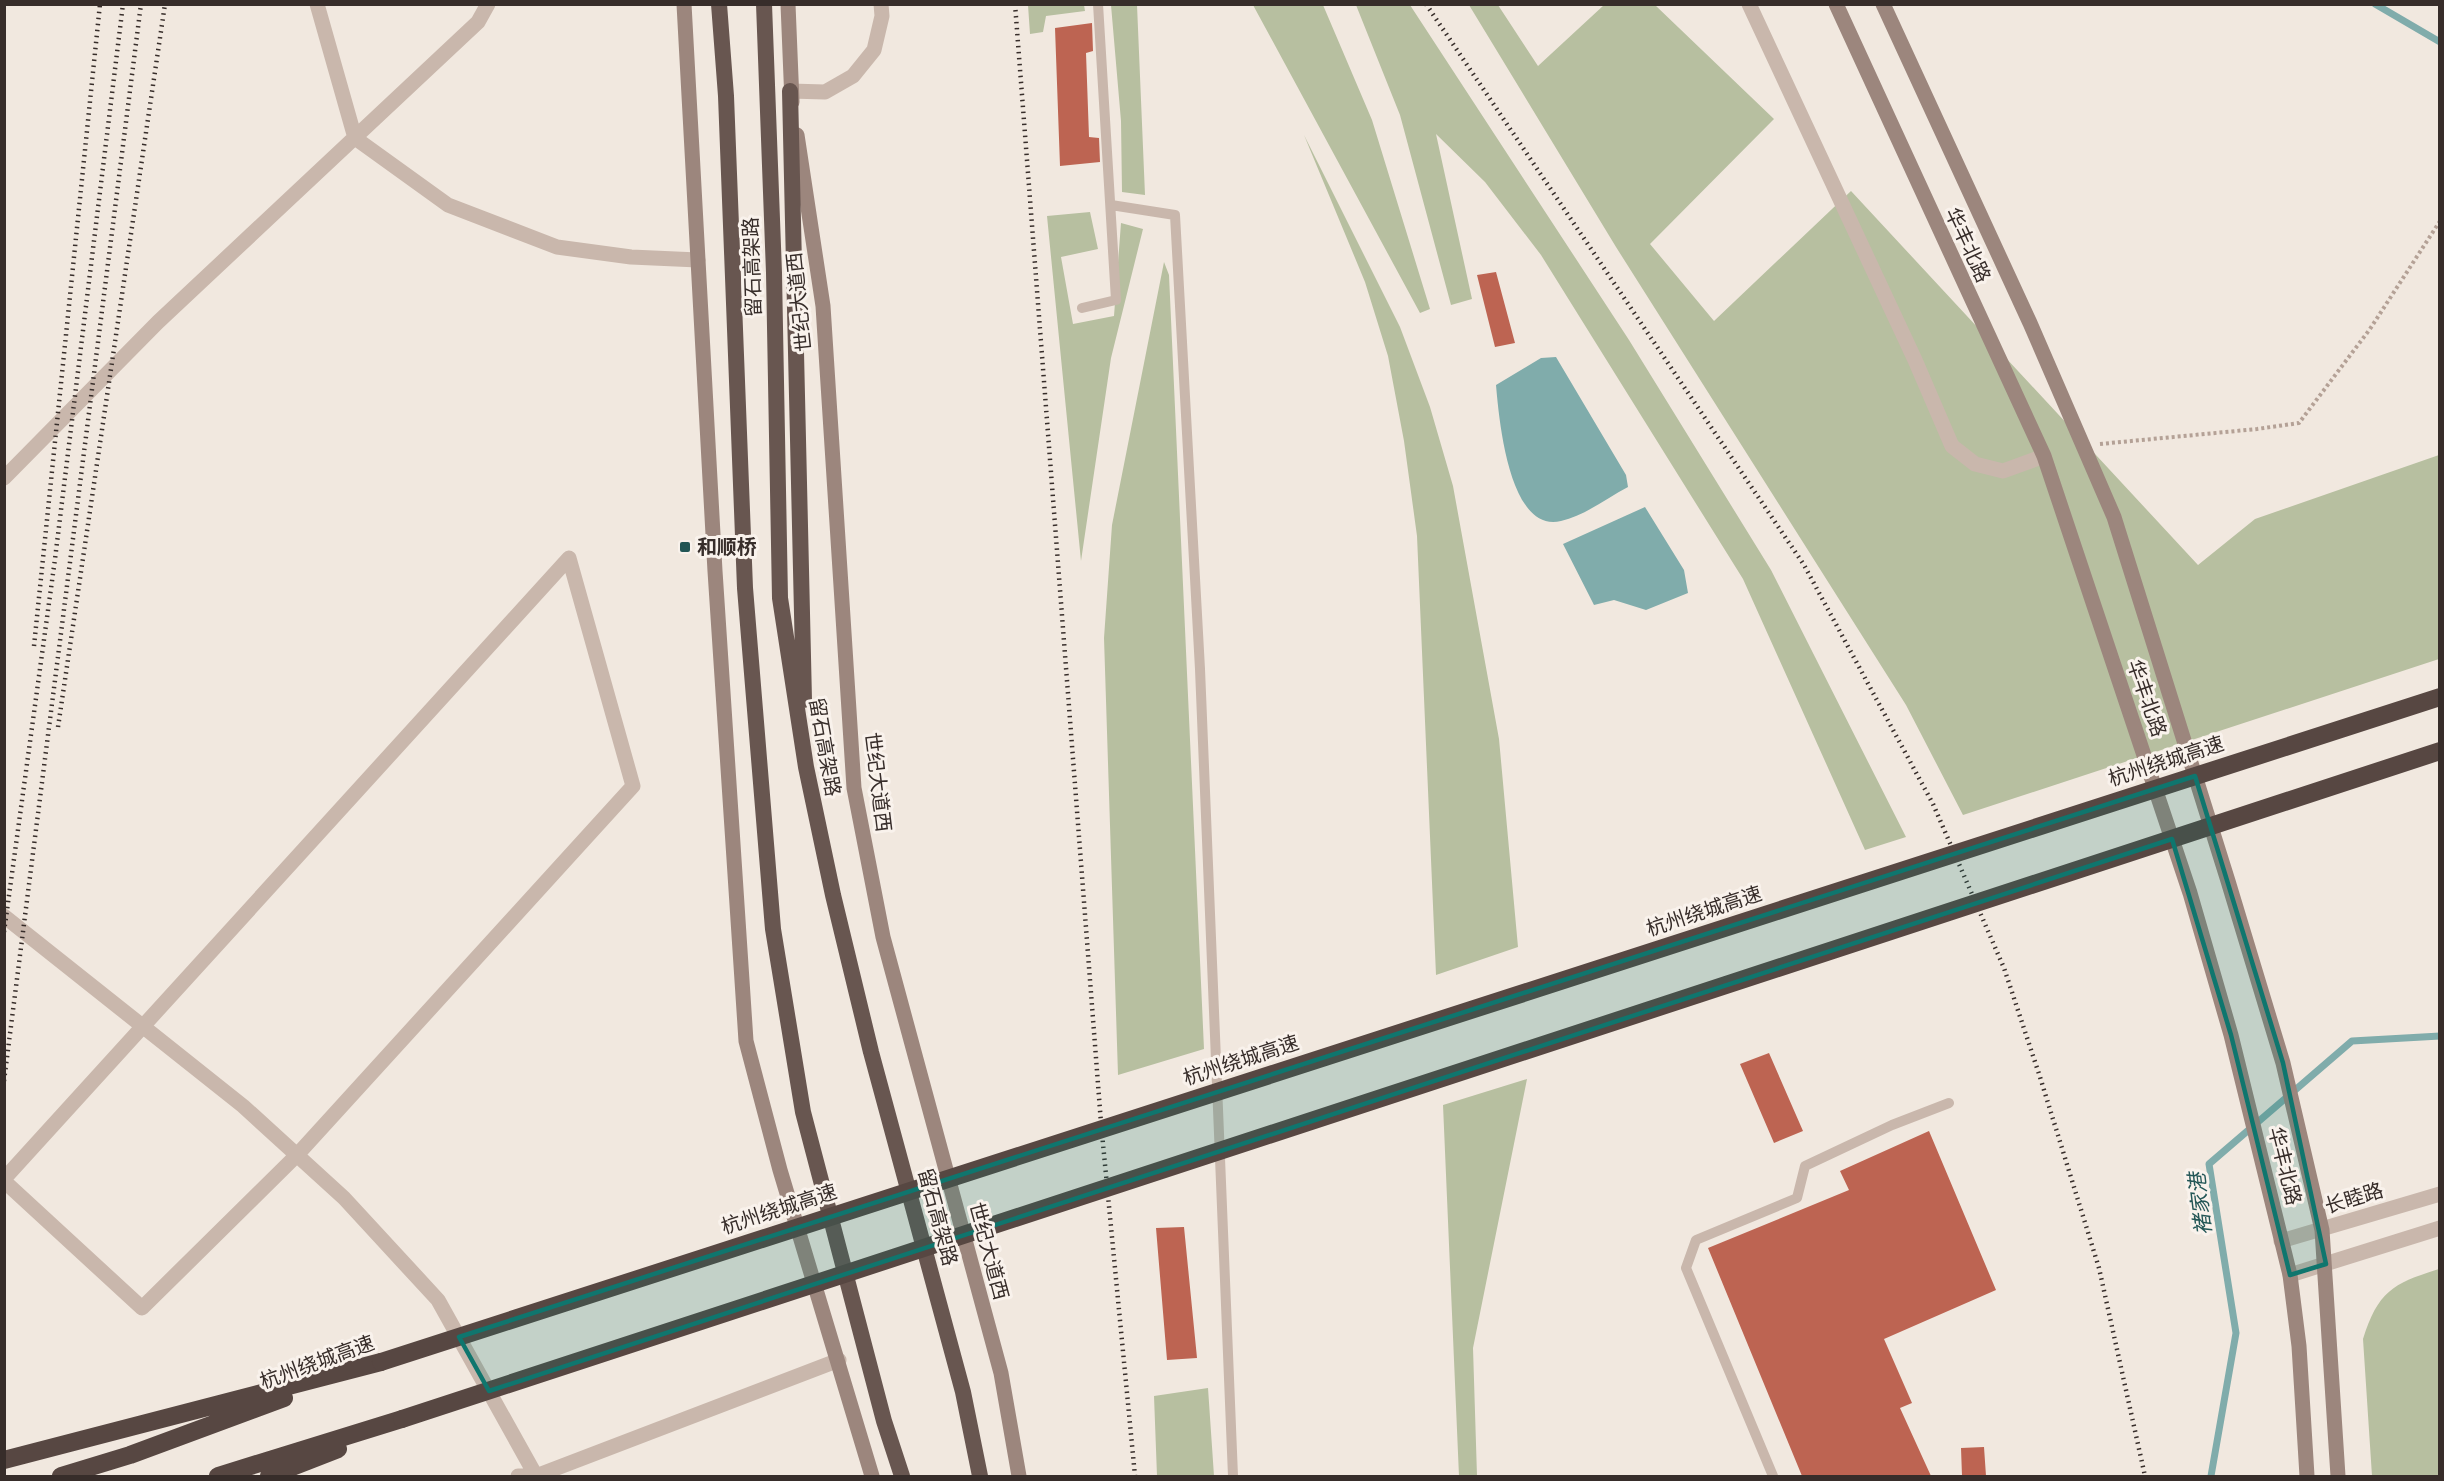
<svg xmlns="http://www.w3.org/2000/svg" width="2444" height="1481" viewBox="0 0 2444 1481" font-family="'Space Grotesk','Noto Sans SC',sans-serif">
<rect width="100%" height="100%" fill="#f1e8df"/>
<path fill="#b7bfa0" d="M1028,5H1084L1085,11L1046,16L1043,32L1030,34Z
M1111,5H1137L1145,195L1122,192L1121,121Z
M1253,5H1323L1372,120L1430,309L1420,313Z
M1356,5H1410L1629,340L1771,570L1906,837L1865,850L1743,579L1541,255L1485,182L1436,134L1472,299L1451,305L1400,115Z
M1469,5H1498L1538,66L1604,5H1655L1774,119L1650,244L1714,321L1851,191L2198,565L2255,519L2439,455V659L1963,815L1906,705L1616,247Z
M1304,135L1400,327L1430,407L1453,486L1499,739L1518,947L1436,975L1417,536L1404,441L1388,356L1365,282Z
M1090,212L1098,249L1061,257L1073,324L1114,316L1121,223L1143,229L1111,358L1081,561L1047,216Z
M1164,262L1169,275L1204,1049L1118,1075L1104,638L1112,525Z
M1527,1079L1473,1348L1477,1476H1459L1443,1105Z
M2439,1269V1476H2372L2363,1339C2378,1291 2394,1283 2439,1269Z
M1208,1388L1214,1476H1157L1154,1396Z"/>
<path fill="#80acab" d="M1556,357L1626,475L1628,487C1607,498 1584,516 1561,521C1509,534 1499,419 1496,385L1541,358Z
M1645,507L1684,570L1688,593L1646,610L1614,600L1594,605L1563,544Z"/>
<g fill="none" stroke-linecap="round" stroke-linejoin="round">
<path stroke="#80acab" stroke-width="7" d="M2375,4L2440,42
M2211,1476L2236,1333L2209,1164L2352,1041L2440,1036"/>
</g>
<path fill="#bd6452" d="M1092,23L1093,51L1086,53L1089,137L1099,138L1100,162L1060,166L1055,28Z
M1496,272L1515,343L1495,347L1477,275Z
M1769,1053L1803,1131L1774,1143L1740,1064Z
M1929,1131L1996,1290L1884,1339L1912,1403L1900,1408L1931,1476H1802L1708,1248L1849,1190L1840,1171Z
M1184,1227L1197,1358L1167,1360L1156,1228Z
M1984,1447L1986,1476H1962L1961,1448Z"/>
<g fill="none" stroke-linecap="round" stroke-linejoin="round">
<path stroke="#b4a196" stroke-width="4" stroke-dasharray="3 3" stroke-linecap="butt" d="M2100,444L2257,429L2299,423L2370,329L2440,221"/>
<path stroke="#c9b7ac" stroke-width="10" d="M1111,205L1175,215L1200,669L1233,1476
M1082,308L1116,300L1098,4
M1773,1476L1686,1268L1696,1240L1797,1198L1805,1166L1892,1125L1949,1103"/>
<path stroke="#c9b7ac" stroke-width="15" d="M317,4L355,138L448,205L557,247L631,257L698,260
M1749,4L1915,360L1952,446L1975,464L2003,471L2044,456
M790,91L825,92L853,76L874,50L882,16L881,4
M4,478L158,322L478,22L488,4
M4,916L243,1106L344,1198L438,1300L536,1476
M4,1179L569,558L633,786L297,1155L142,1308L4,1181
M518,1476H536L839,1360"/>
<path stroke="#c9b7ac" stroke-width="15" d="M2281,1241L2440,1194
M2290,1275L2440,1228"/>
<path stroke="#9c867d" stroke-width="15" d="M684,4L715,571L746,1041L780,1170L872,1476
M788,4L792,102
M1836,4L2044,456L2190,893L2231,1035L2290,1275L2299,1346L2307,1476
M1883,4L2030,323L2114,517L2228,881L2283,1063L2322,1230L2338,1476
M797,135L823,306L854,788L883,937L1001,1373L1019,1476"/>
<path stroke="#685650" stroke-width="16" d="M719,4L726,96L745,588L773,929L803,1112L884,1421L902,1476
M764,4L774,273L780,598L806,767L833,895L871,1052L963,1392L980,1476
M790,91L804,700"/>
<path stroke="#574742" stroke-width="18" d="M4,1460L381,1362
M61,1476L130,1455L284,1398
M218,1476L402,1419
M269,1476L338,1449"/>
<path stroke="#372d2a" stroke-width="4.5" stroke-dasharray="1.5 4.5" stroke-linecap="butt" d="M1015,4L1101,1123L1135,1476
M1426,4L1804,565L1933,804L2004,968L2040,1077L2099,1268L2145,1476
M34,646L100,4
M58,727L165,4
M4,932L55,559L123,4
M4,1081L141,4"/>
<path stroke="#574742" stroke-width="18" d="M381,1362L2440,697
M402,1419L2440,751"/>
</g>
<path fill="#0f766e" fill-opacity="0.2" stroke="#0f766e" stroke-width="4.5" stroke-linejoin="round" d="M2195,776L2283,1063L2326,1264L2290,1275L2231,1035L2172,839L489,1391L459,1337Z"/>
<rect fill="#235656" stroke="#f9f2ec" stroke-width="2" x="679" y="541" width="12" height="12" rx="3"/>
<g text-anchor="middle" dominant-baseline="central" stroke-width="6" stroke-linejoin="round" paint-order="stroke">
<g font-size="20" fill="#372d2a" stroke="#f9f2ec">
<text transform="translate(1968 245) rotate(65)">华丰北路</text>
<text transform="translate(752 267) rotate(-92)">留石高架路</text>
<text transform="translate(799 302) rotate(-96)">世纪大道西</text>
<text transform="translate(2147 698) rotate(71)">华丰北路</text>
<text transform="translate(825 747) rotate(80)">留石高架路</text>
<text transform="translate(2166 761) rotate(-18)">杭州绕城高速</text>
<text transform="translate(878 782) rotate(83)">世纪大道西</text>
<text transform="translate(1704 911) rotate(-18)">杭州绕城高速</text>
<text transform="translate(1241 1060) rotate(-18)">杭州绕城高速</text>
<text transform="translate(2285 1166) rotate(76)">华丰北路</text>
<text transform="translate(2354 1198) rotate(-17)">长睦路</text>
<text transform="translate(779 1209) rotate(-18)">杭州绕城高速</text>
<text transform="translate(938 1217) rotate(75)">留石高架路</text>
<text transform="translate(989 1251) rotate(75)">世纪大道西</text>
<text transform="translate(317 1362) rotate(-20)">杭州绕城高速</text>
</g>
<g font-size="20" font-weight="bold" fill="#372d2a" stroke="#f9f2ec" text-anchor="start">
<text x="697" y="547">和顺桥</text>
</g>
<g font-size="21" font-style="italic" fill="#235656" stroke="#f9f2ec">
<text transform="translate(2200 1204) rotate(-97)">褚家港</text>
</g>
</g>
<rect width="2444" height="1481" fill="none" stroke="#372d2a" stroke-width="12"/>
</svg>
